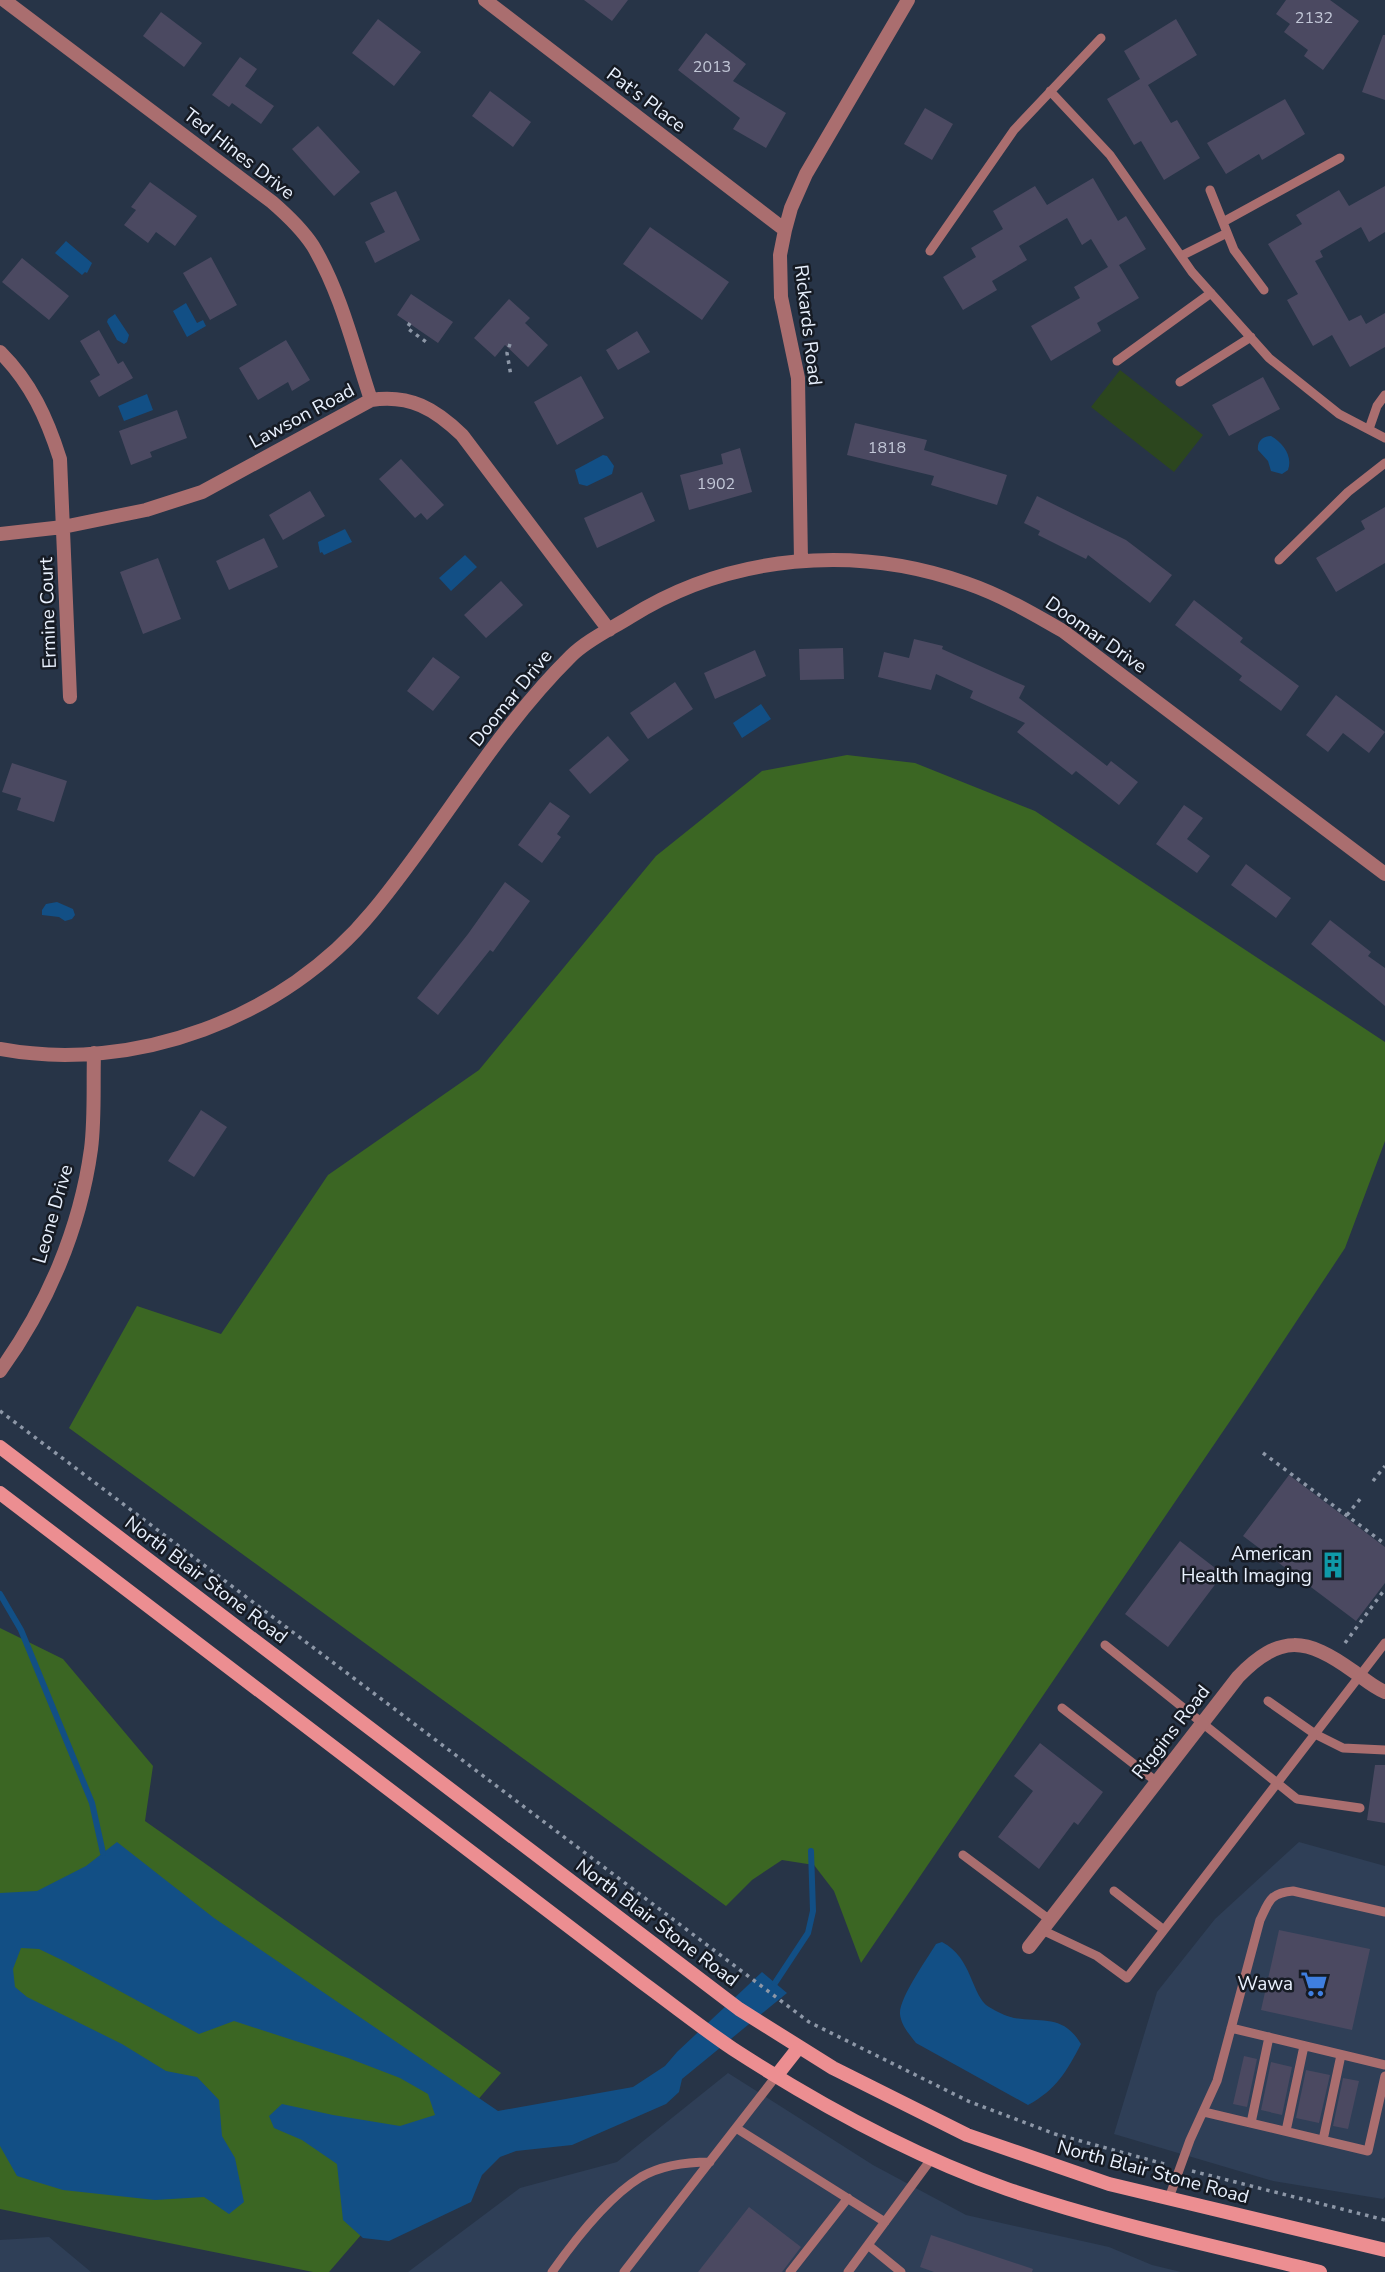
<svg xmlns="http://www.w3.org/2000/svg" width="1385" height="2272" viewBox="0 0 1385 2272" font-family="'Nunito Sans',sans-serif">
<rect width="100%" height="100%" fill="#273447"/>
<path fill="#2f3f57" d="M1299,1842L1385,1866V2197L1383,2199L1273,2181L1114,2134L1157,1992L1215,1919Z
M728,2073L873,2165L966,2215L1109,2247L1152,2265L1181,2272H408L520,2188L617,2162Z
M49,2237L91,2272H0V2240Z"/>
<path fill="#2c461e" d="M1120,370L1203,435L1174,472L1091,407Z"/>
<path fill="#3b6623" d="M847,755L915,763L1035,811L1385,1042V1141L1345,1248L1243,1402L861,1963L834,1891L814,1865L782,1860L752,1880L726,1906L69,1428L137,1306L221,1334L328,1175L479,1070L656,856L762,771Z
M0,1628L63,1659L153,1766L145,1821L501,2073L329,2272H313L0,2209Z"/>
<path fill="#124f85" d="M66,241L92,263L87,273L85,272L82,275L55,253Z
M186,303L197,323L203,320L206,326L187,337L173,311Z
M115,314L129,335L127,342L124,344L117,340L107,322L108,319Z
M147,394L153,410L124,421L118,406Z
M1271,436C1283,443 1293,456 1288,470L1282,474L1271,471L1268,461L1258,450C1257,442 1262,436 1271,436Z
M603,455L607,456L614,466L612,474L587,486L579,484L575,470Z
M345,529L352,542L324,555L322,552L320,553L318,542Z
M465,555L477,567L451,591L439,578Z
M761,704L771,719L742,738L733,723Z
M57,902L73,909L75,915L72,919L65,921L59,917L42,915V910L46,904Z
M117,1842L214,1918L498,2111L633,2087L665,2066L677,2052L762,1972L787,1993L682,2079L679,2092L666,2104L572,2145L516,2151L500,2157L482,2175L471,2202L389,2241L363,2238L343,2220L337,2164L302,2140L274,2128L269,2116L282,2104L333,2115L400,2126L435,2115L428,2094L400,2078L348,2058L234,2021L199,2034L66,1962L39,1949L21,1948L13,1969L15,1987L27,1997L122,2044L166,2071L197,2077L219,2100L222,2136L235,2158L244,2202L229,2214L204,2197L155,2200L63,2190L17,2176L0,2146V1893L37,1891L86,1866Z
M942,1942C973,1958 971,1996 989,2007C996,2011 1005,2016 1014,2018C1042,2023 1063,2014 1081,2044C1067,2071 1056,2090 1028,2105L916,2043C909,2034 901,2025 900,2014C899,1998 927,1959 936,1944Z"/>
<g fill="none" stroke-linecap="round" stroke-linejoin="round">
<path stroke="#124f85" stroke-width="6" d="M0,1594L21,1630L92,1803L103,1853
M775,1983L808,1933L813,1911L811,1851"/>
</g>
<path fill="#4b4961" d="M584,0H628L612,21Z
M1286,0H1330L1359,21L1323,70L1304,56L1308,50L1284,32L1290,24L1276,14Z
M161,12L202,43L184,67L143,36Z
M378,19L421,52L394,86L352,53Z
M1176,19L1197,55L1148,85L1171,123L1177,120L1200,158L1164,180L1141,141L1134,145L1107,99L1140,79L1124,51Z
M706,33L746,64L733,81L786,113L766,148L733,129L740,118L678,70Z
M1383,35H1385V100L1362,92Z
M240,57L257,69L245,86L274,106L261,124L232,103L229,107L212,95Z
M490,91L531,122L513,147L472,116Z
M1285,99L1305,134L1262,160L1259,154L1226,174L1207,143Z
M925,108L953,124L932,160L904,144Z
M318,126L360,172L334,196L292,149Z
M1093,178L1118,221L1126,216L1146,249L1119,265L1139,298L1097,323L1101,331L1051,361L1031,326L1080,298L1074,287L1108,267L1091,239L1082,245L1067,218L1019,246L1027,260L992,281L997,290L963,310L943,277L976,257L971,248L1003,229L993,211L1035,186L1047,205Z
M150,182L197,216L175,246L156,232L148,243L124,225L136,210L131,207Z
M1385,186V232L1369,242L1361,227L1320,251L1323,257L1315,261L1349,321L1361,315L1366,324L1385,313V347L1350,367L1332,335L1313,346L1287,300L1298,294L1268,244L1302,224L1296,215L1339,190L1349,206Z
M396,191L420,240L375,263L365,242L385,232L370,203Z
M650,227L729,282L702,320L623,264Z
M211,257L237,305L210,320L183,273Z
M22,258L69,296L49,320L2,282Z
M411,294L453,322L438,343L397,315Z
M509,299L530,318L525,323L548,345L528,367L505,345L495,357L474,338Z
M99,330L118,364L123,361L133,378L99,397L90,381L100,375L80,341Z
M637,331L650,352L618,370L606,350Z
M286,340L310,380L292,391L288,382L258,400L239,368Z
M581,376L604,418L557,445L534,402Z
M1263,377L1280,409L1229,436L1212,405Z
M177,410L187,438L150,452L152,457L131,465L119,431Z
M855,423L927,440L924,450L1007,475L997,505L931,485L934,476L847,455Z
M740,448L752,492L689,510L680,475L723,464L721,454Z
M401,459L444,505L427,520L421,513L415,518L379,479Z
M310,491L325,516L283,540L269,515Z
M642,492L655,521L597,548L584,518Z
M1037,496L1126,540L1172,575L1150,603L1088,555L1086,559L1038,535L1040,531L1024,523Z
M1385,507V563L1336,592L1316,558L1365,529L1361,521Z
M264,538L278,567L229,590L216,561Z
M158,558L181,619L143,634L120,572Z
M501,581L523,605L486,638L464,615Z
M1194,600L1243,638L1240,642L1299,686L1281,711L1239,680L1242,676L1175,625Z
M914,639L943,646L942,649L1025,686L1019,698L1107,766L1111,761L1138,782L1119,805L1076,771L1072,775L1017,732L1025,723L970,698L973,691L936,674L931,690L878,677L884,652L909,658Z
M843,648L844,679L800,680L799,649Z
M755,650L766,676L715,699L704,673Z
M433,657L460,677L433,711L407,691Z
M675,682L693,709L648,739L630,713Z
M1336,695L1385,732L1369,753L1343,733L1328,752L1306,735Z
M608,736L629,760L590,794L569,770Z
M12,763L67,781L54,822L17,810L21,798L2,792Z
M550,802L570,816L557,834L561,837L542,863L518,845Z
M1184,805L1203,818L1187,839L1210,856L1197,873L1156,844Z
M1246,864L1291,898L1276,918L1231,885Z
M505,882L530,901L493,952L490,950L438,1015L417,998L468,934Z
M1330,920L1371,952L1368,956L1385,968V1006L1311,944Z
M201,1110L227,1127L194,1177L168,1161Z
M1289,1475L1385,1547V1583L1356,1621L1243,1536Z
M1180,1541L1223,1574L1168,1647L1125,1614Z
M1040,1743L1103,1792L1078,1825L1074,1822L1039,1869L998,1837L1033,1791L1014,1776Z
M1375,1765H1385V1823L1367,1820Z
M1279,1930L1370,1949L1352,2030L1261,2010Z
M1244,2056L1257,2059L1247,2107L1233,2104Z
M1271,2062L1292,2067L1282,2115L1261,2110Z
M1306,2070L1330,2075L1319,2123L1296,2118Z
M1343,2078L1359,2081L1348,2129L1333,2126Z
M749,2207L801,2247L782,2272H698Z
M931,2235L1033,2269L1032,2272H934L920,2267Z"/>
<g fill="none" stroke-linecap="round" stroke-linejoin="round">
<path stroke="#8d97a7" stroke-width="3.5" stroke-dasharray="3.5 5" stroke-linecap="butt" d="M410,323L407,328L429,344
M510,344L507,353L511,376
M0,1411L809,2022L968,2101L1055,2134L1168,2165
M1263,1453L1385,1544
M1373,1481L1385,1466
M1347,1515L1361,1498
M1345,1643L1385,1589
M1192,2171L1385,2220"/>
<path stroke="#aa6e6f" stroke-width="9" d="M1050,91L1110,155L1192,272L1269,358L1339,414L1385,438
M1210,190L1234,250L1264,290
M1223,222L1340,158
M930,251L1014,130L1101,38
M1181,256L1227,233
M1117,361L1211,293
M1180,382L1251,337
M1369,429L1377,406L1385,395
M1279,560L1348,492L1385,463
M1105,1645L1297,1799L1360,1808
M1268,1701L1315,1734L1343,1748L1385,1750
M1062,1708L1157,1782
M963,1855L1050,1920
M1114,1891L1164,1930
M1042,1930L1097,1956L1127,1978L1385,1643
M1231,2028L1385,2065
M1204,2112L1368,2151L1385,2076
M1251,2123L1269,2037
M736,2128L885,2222
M1286,2131L1304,2046
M1323,2140L1341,2055
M1169,2198L1190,2140L1217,2081L1260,1920C1269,1901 1270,1893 1293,1891L1385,1912
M868,2245L901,2272
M552,2272C574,2241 608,2197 641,2177C662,2165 686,2162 710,2162
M624,2272L777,2075
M790,2272L848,2198
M848,2272L932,2158"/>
<path stroke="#aa6e6f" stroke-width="14" d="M4,0L272,202C287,215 302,229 313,246C341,293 354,349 371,400
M485,0L785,230
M0,352C31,383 47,418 60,459L70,697
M0,534L63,527L146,510L202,492L371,400C410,394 435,409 462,435L609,630
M801,561L798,378L781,297L780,255L785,230L791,208L806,174L908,0
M0,1049C134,1074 285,1018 372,912C441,829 494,732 571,656C587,640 611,629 630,617C730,554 856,544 966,583C1001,595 1032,613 1063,631L1385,874
M0,1371C47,1306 80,1229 91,1149C95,1118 93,1085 94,1053
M1029,1947L1238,1677C1280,1633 1307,1638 1353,1671C1363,1678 1373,1687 1385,1692"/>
<path stroke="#ec8e91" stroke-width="14" d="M0,1447L739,2009L833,2068L967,2135L1109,2184L1385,2250
M0,1493L643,1983C673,2005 702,2028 733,2049C818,2104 911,2155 1007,2189C1109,2224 1215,2246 1320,2272
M777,2075L799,2047"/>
</g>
<defs>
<g id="building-bare" transform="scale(2.1)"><path d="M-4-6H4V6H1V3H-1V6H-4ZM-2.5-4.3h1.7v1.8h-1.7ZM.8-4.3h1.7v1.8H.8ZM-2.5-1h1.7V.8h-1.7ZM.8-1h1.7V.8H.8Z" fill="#0f9aa8" stroke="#161b24" stroke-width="2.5" paint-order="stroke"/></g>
<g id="supermarket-bare" transform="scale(2.1)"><path d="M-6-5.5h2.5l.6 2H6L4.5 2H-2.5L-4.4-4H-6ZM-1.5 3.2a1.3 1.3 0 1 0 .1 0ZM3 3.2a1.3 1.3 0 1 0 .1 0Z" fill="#3f7fe0" stroke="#161b24" stroke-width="2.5" paint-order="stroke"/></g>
</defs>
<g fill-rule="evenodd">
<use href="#building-bare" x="1333" y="1565"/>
<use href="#supermarket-bare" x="1314" y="1984"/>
</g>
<g text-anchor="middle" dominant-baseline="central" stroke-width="5" stroke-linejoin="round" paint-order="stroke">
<g font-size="16" fill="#c2c7d7">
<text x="1314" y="18">2132</text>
<text x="712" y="67">2013</text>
<text x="887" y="448">1818</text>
<text x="716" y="484">1902</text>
</g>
<g font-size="19" fill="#e9f1fe" stroke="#161b24">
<text transform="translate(646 100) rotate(37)">Pat's Place</text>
<text transform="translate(239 154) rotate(38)">Ted Hines Drive</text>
<text transform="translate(808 325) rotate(83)">Rickards Road</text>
<text transform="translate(302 416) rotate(-28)">Lawson Road</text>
<text transform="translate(48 613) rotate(-92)">Ermine Court</text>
<text transform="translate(1096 635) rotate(35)">Doomar Drive</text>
<text transform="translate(511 698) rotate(-51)">Doomar Drive</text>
<text transform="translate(53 1214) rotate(-74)">Leone Drive</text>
<text transform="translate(206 1580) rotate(37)">North Blair Stone Road</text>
<text transform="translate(1171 1732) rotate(-52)">Riggins Road</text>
<text transform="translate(657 1923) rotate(37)">North Blair Stone Road</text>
<text transform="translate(1153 2172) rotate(15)">North Blair Stone Road</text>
</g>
<g font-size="19" fill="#e9f1fe" stroke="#161b24" text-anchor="end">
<text x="1312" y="1554">American<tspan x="1312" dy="22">Health Imaging</tspan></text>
<text x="1293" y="1984">Wawa</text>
</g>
</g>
</svg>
